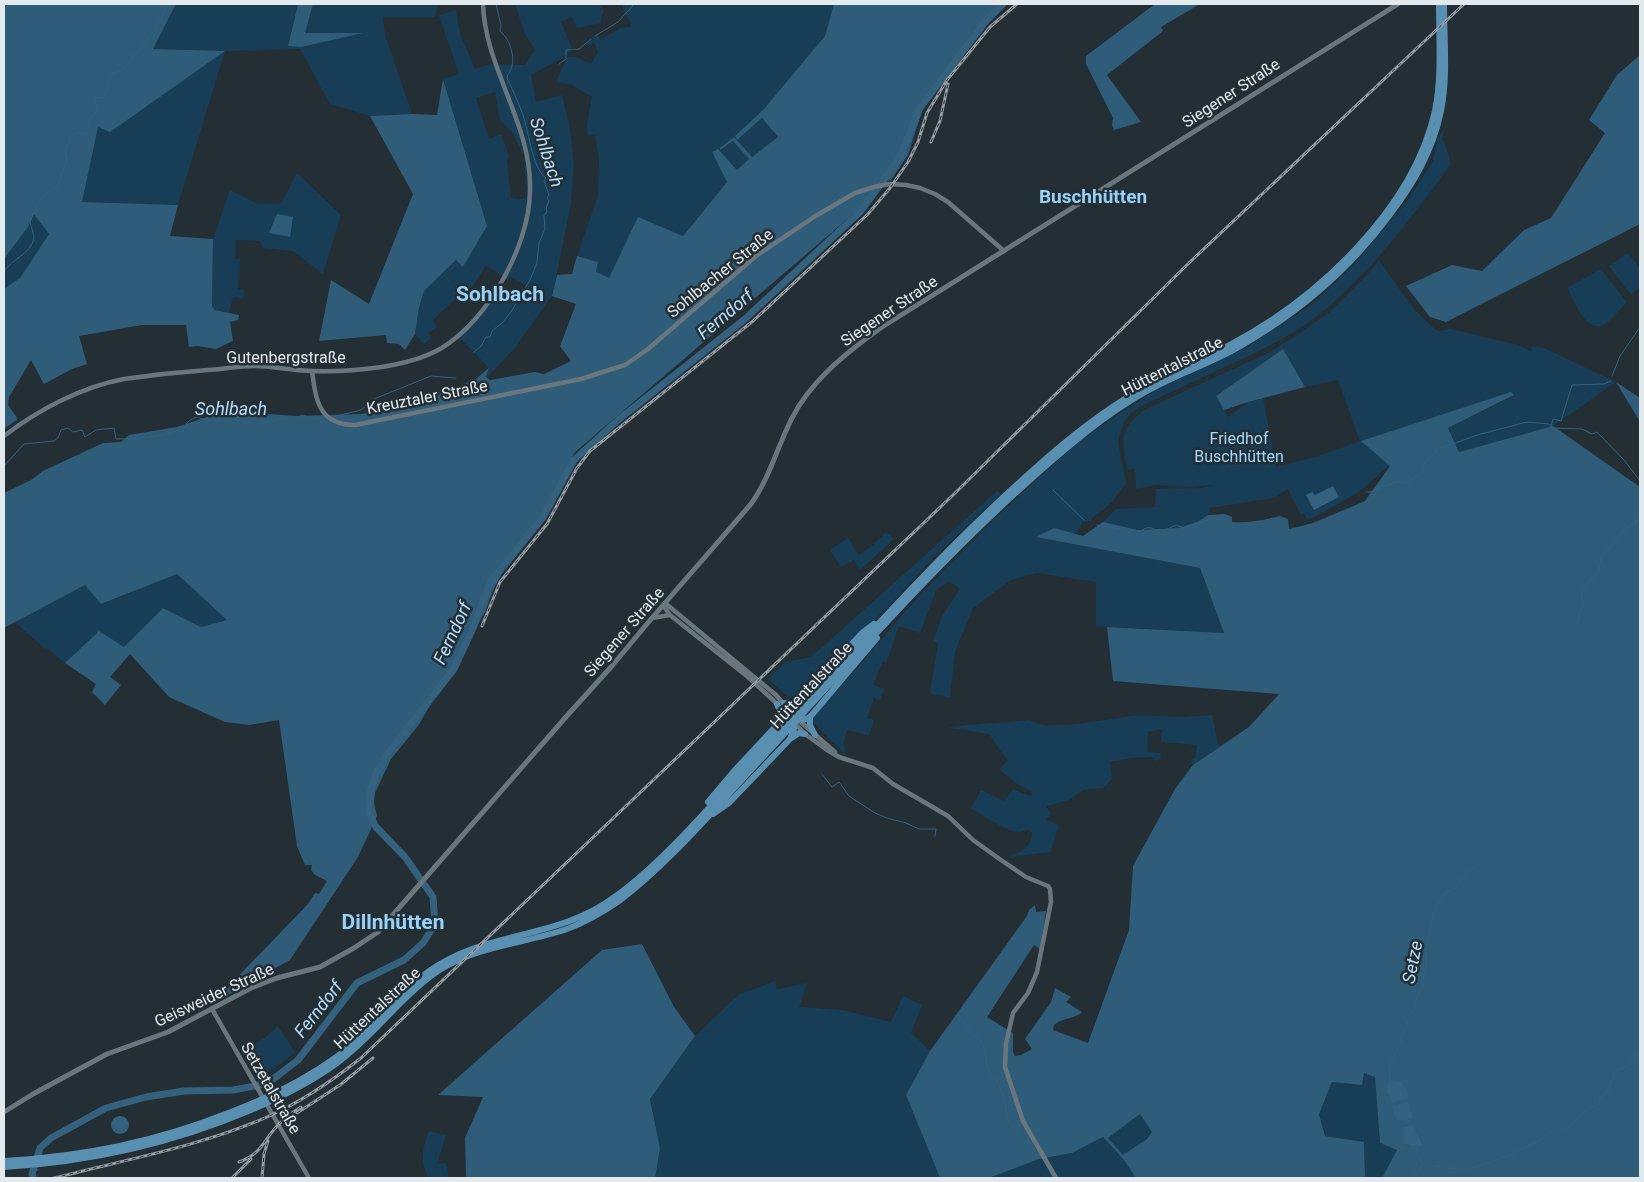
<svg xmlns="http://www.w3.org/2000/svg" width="1644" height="1182" viewBox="0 0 1644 1182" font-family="Roboto,sans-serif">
<rect width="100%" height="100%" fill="#242e35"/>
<path fill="#173e56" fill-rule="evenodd" d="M176,4H298L288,45L359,33H305L313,4H438L435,17H383L385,35L412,114L370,116L330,104L300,49L225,51L178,205L82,202L93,145L71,213L47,237L20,278L4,289V257L41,177L150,49L224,51L152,49Z
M515,4H598L604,10L602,15L601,23L577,28L572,17L561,22L572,48L562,58L531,75L536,102L562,95L570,128L574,167L571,204L552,296L514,349L486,378L489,368L460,338L498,285L519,296L526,285L510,277L508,279L486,266L472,287L462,293L433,320L437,327L428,333L431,338L424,344L415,334L419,308L424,291L456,260L463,267L487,226L443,79L459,74L439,15L456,10L460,34L475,69L491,64L525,65L535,50L525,34ZM495,92L500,120L512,132L524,156L527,197L523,199L511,198L507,160L509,157L501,134L489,139L476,98Z
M621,4H834L825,36L769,104L735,136L737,139L762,118L778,137L752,157L734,137L721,150L733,141L750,159L737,170L718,149L712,152L727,181L683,236L638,218L609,279L596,272L598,262L577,256L598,196L599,159L595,134L587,136V123L592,97L572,85L556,82L567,57H576L591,64L598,52L594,43L583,47L597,34L600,40L620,28L632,27Z
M1445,128L1442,139L1444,141L1451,164C1412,217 1372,271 1321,313C1294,335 1261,350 1229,365C1201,378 1172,392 1143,405L1130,414L1123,424L1118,442L1126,483L1113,501L1102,511L1093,517L1091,521L1082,522L1076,535L1054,528L1037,537L1200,568L1224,633L1096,626V582L1037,573L1011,580L973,608L955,652L950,698L930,693L938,643L933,641L942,616L960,589L949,581L936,590L920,633L899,626L886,663L883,661L873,685L884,689L880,701L874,698L867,718L874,720L869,736L847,730L843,745L846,748L845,755L812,721L815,714L860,665L901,616L944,570L994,519L1078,442L1117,415L1160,388L1245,348L1313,304L1357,261L1407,201L1433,161L1438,138Z
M297,173L341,215L323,274L293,251L263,248L260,241L236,240L235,259H240L238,289L244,290L243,299L233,297L229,313L215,310L212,306L213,239L230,190L256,203L281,204Z
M1628,253L1640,268V286L1631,295L1609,266Z
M1379,260C1397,284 1413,313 1438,331L1450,329L1515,344L1531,351L1532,346L1544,348L1616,382L1553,426L1459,452L1448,428L1514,396L1391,431L1390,465L1359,492L1313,518L1307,519L1304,513L1301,515L1288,489L1274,498L1210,508L1208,515L1199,521L1179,528L1138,530L1103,522L1116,509L1155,507L1156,489L1201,488L1213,485L1193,487L1156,485L1136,489L1135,469L1128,470C1121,440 1119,428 1146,409L1270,352L1294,337L1330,312L1368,274ZM1283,349L1305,387L1338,380L1360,441L1322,455L1276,467L1263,398L1248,402L1228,417L1216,396Z
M1601,269L1626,301V303C1619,310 1612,320 1603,325C1586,333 1574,301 1568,289L1569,287Z
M997,491L1001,494L937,554L887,608L850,642L811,683L794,698L788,697L768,679L785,662L811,657Z
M886,532L894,539L860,570L854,560L841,567L830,550L848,538L859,555L872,546Z
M177,574L228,620L201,627L163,608L124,648L99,631L65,663L47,648L45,649L15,622L85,584L102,604Z
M1139,715L1185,717L1212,715L1219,747L1193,765L1191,761L1195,757L1197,745L1161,742L1162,729L1148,732L1147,752L1161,753L1160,759L1155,761L1152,757L1132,758L1110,762L1112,779L1103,788L1083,790L1069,800L1046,806L1051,814L1046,820L1059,825L1050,852L1010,857L1012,854C1023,853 1032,844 1032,833L1028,829C1026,830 1021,832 1020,832C1010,834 982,814 971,809L981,790L1004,801L1013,789L1031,796L1032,792L1016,783L999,769L1008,761L989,734L946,727L1029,720L1046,726L1077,724Z
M775,981L777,989L807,983L799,1007L843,1010L891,1022L903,996L922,1005L911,1033L930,1051L906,1095L940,1178H655L660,1149L650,1099L695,1036L738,995Z
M278,1026L295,1052L275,1068L261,1075L246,1049L266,1037Z
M1364,1072L1375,1077L1380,1143L1397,1150L1382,1178H1365L1364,1142L1325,1136L1319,1114L1332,1082L1362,1085Z
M1140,1114L1152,1132L1147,1139L1123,1155L1108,1138Z
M429,1131L446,1135L437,1164L446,1163L449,1178H428C420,1161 422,1148 429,1131Z
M1103,1137L1123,1159L1136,1178H989L1039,1159L1072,1153Z"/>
<path fill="#2f5c79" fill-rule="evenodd" d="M4,4H176L153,49L225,51L110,132L98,127L82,202L178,205L170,236L213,239L212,306L215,310L239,315L238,320L230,322L233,341L216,349L198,346L189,347L186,325H142L79,336L87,364L72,369L44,384L31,360L9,397L8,405L18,419L4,429V289L20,278L49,234L34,214L28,227L4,259Z
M298,4H313L305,33H363L301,47L288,46Z
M834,4H1007L988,24L923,108L908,155L891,180L880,182L858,210L574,453L552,508L504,570L494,588L485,612L418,726L391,759L375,793L374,803L377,816L358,857L290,960L224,997L222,993L308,904L315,893L319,894L327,881L315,875L311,870L312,865H305L297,846L279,720L249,725L225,722L169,697L130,654L110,677L121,685L105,705L92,692L96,684L65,663L99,631L124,647L163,608L201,627L227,620L177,574L101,604L85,585L4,628V493L31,480L43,471L103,443L121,442L129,435L177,427L225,411L297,416L362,414L460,386L477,378L489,368L486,377L490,380L535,372L544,374L571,361L560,346L576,304L552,296L557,275L572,274L577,256L598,262L596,272L609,278L638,217L683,236L727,182L712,152L718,149L737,170L749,159L733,141L720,150V148L734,137L752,157L778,137L762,118L737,140L735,136L764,109L825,36Z
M1155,4H1200L1161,27L1163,31L1107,75L1141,122L1114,130L1112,125L1113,118L1086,64V56Z
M1640,55V224L1446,322L1430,317L1406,286L1452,265L1482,271L1524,230L1551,218L1605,133L1589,120L1617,75Z
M443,79L487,226L463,267L456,260L424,291L419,308L415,334L405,350L399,344L387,343L386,335L319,341L331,280L369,304L413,194L370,116L412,114L437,115Z
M277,214L293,217L290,237L269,233Z
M1283,349L1305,387L1248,402L1224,410L1216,396Z
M1616,382L1640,398V422Z
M1511,392L1514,395L1448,428L1459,452L1553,426L1640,487V1178H1382L1397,1150L1380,1143L1375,1077L1364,1073L1362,1085L1332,1082L1319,1114L1325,1136L1364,1142L1365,1178H1136L1123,1159L1103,1137L1072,1153L1039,1159L989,1178H940L906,1095L930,1051L1027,916L1029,910L1035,905L1036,912L1046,911L1040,949L1034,945L987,1017L1013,1033V1051L1015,1056L1021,1055L1032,1049L1025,1039L1051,1002L1055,988L1071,997L1066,1002L1082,1012C1075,1019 1064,1017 1054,1025L1053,1030L1088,1043L1129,930L1133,866L1175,789L1193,765L1249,727L1279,694L1113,681L1107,627L1224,633L1200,568L1036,537L1054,528L1083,536L1103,522L1138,530L1179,528L1199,521L1208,515L1225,514L1232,517V522C1249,523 1264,520 1280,516L1288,519L1289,529L1313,523L1365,501L1390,466L1361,441ZM1140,1114L1152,1132L1147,1139L1123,1155L1108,1138ZM1412,1126L1423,1144V1146H1410L1404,1144V1127Z
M642,944L674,1007L695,1036L650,1099L660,1149L655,1178H466L465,1138L483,1097L438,1095L602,950Z"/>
<path fill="#34617e" d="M1333,486L1339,497L1314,510L1306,495L1312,492L1315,495Z
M1392,1080L1403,1083L1409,1098L1391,1103L1390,1096L1387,1092L1389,1081Z
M1408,1103L1413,1118L1405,1120H1397L1394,1114L1393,1106Z
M111 1125a9 9 0 1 1 18 0a9 9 0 1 1-18 0Z
M1412,1125L1423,1144V1146H1410L1404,1144V1127Z"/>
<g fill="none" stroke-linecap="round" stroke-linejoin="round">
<path stroke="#34617e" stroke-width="1" d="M595,36L618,22L634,4
M559,64L566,59V50L579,49L591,39
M4,271C12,259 31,254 34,238C34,234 31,227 30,222L39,201L59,184L67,158L65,152L70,136L80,132L85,134L90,132L89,121L97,110L95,97L102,98L108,91L107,83L110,79V76L113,73L123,70L124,66L132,61L133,54L138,53C144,46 149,34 157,28V22L162,18L166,8L164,4
M473,353L481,346L486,337H490L492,331L502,323L511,312L531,278L537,262L539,243L545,229L544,215L547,212L546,208L549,201L547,198L549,195L544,181L546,178C531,168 529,127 521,110C517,99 512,89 507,78C508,73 511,71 512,66C515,55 509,38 500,31L501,25L496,4
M1612,376L1620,356L1640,327
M332,417L361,410L374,399L431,376L456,378
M1551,426L1553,419L1561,421L1572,385L1604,384L1611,381
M4,466L24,444L54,441L58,438L61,430L68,428L73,432L82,430L85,437L96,430L114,428L116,439C133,439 163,437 178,430C186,427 186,420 197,417C209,421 215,422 226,417C239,421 252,425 266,423C279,420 279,417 293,420L302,415L315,419L325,418
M1053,490L1084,520
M1366,492H1370L1398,481L1406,483L1422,473L1425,461L1436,453L1437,448L1445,447L1477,435L1527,422L1549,424L1552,428L1582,429L1592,434L1597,432L1624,460L1640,481
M1097,525L1140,532C1148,526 1148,527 1156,530C1162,532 1170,528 1176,525L1184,528L1207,520L1227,519
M1577,623L1583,604L1581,591L1583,588L1598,572L1602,556L1606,552L1625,529L1636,522L1640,513
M822,774L832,787L839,782L849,796L875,813L887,818L906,823L919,829H936L935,836
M961,1018C964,1023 966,1028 970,1032C974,1036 979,1037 982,1043C987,1053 984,1074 996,1079L1004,1097
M1391,1081L1388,1067L1393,1060L1407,1026L1409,1016L1416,1007V999L1423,985V981L1426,968L1427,942L1434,910L1445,893L1454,889L1469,870L1480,863
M1005,1101L1007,1118L1021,1137
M89,1117L91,1118
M1417,1146L1418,1151
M1435,1166L1467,1170L1510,1155L1518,1150L1539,1141L1548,1133L1566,1129L1589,1108L1599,1104L1600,1098L1609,1089L1614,1072L1629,1065L1637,1054H1640
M33,1170H38
M1412,1178L1423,1165L1419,1157"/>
<path stroke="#34617e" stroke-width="7" d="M33,1178L32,1174L40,1148L51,1138L106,1108L146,1097L184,1091L233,1090L260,1085L272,1080L298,1060L357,983L404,960L423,943L435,924L433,897L405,857L376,827L369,813L370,792L376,774L388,753L454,669L474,626L490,583L543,517L574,460L618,420L745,319L861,211L899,159L920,108L985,22L1003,4"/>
<path stroke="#6a767e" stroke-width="4.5" d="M312,371C316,401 319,425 355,425L581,379L625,365L648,349L756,256L814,217L855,193L874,187L889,184L906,185L920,188L935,194L948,202L1004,251
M4,436C38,410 81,387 124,379C152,375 180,372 208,370C223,369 239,366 254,366C274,366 293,371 313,371C351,372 406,368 440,349C466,334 488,306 502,281C517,255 530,221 530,190C532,124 485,69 483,4
M665,603V608L670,615L748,677L773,700L805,734L827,750L839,757L873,768L893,784L948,816L973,840L1001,860L1026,877L1048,886L1050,889L1051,902L1037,972L1028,993L1013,1013L1006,1044L1005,1067L1023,1121L1056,1178
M665,603L776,695L796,718L835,752
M652,618L670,615
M212,1009L309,1178"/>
<path stroke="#6a767e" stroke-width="5" d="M4,1112L33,1094L107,1054L168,1032L251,988L277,978L320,967L354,948L378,932L565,718L611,667L652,618L751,504C769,479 777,448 791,420C810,381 847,352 882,327L1398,4"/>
<path stroke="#5990b2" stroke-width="6" d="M874,624L862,633L795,704L794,710L796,718L803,720L810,717L877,638
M784,703L795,704
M777,704L780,711L779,724
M810,717V725L815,735
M708,802L735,770L776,726L786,721H793L794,729L790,739
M713,814L729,803L790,739L799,733L805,734
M4,1161C86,1156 155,1142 231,1112C268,1098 303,1081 335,1058C369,1033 393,997 428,972C487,929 557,941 616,896C665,860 712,804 754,758C845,661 932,560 1032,471C1066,440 1101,412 1141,389C1168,372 1200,361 1228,346C1316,300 1413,210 1435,111C1442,76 1439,39 1439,4
M4,1167C90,1162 171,1144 251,1110C281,1097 310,1083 337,1063C374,1036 400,997 438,971C478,945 524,944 567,929C586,922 603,912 619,901C666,866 711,813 751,770C842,672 930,569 1030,480C1066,448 1104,415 1147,391C1175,375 1206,365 1235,349C1296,315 1348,271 1389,216C1413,184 1433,151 1441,111C1448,77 1444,39 1444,4"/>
<g stroke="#949ca2" stroke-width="3">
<path id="rail" d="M931,142L940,121L948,84
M482,626L500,582L547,524L577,468L590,451L753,321L868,214L890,188L908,162L918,142L927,113L947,80L990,27L1017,4
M297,1113L340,1085L373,1058
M239,1162C263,1153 263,1140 279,1124C285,1117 293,1112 301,1107
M54,1178C124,1160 202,1146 267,1117C301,1102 332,1081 361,1058L952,496L1191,261L1464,4
M232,1178L251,1159
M262,1178L264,1154L268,1141"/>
</g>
<use href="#rail" stroke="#242e35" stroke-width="1" stroke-dasharray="4" stroke-linecap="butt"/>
</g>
<g text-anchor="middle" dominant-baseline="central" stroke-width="5" stroke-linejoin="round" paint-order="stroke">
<g font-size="16" fill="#e3eaee" stroke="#242e35">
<text transform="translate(1231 93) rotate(-33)">Siegener Straße</text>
<text transform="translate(720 273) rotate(-39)">Sohlbacher Straße</text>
<text transform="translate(889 311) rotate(-34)">Siegener Straße</text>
<text x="286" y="357">Gutenbergstraße</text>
<text transform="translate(1172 366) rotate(-27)">Hüttentalstraße</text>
<text transform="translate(427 397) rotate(-11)">Kreuztaler Straße</text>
<text transform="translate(624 632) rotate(-49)">Siegener Straße</text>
<text transform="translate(811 685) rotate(-47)">Hüttentalstraße</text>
<text transform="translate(214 995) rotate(-25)">Geisweider Straße</text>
<text transform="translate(377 1008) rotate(-43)">Hüttentalstraße</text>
<text transform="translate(271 1088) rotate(60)">Setzetalstraße</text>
</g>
<g font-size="16" fill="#9fd8fe" stroke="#242e35">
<text x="1239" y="438">Friedhof<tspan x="1239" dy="18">Buschhütten</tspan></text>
</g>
<g font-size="18" font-style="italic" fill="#b4defa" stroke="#242e35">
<text transform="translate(547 152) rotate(72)">Sohlbach</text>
<text transform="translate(725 314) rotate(-40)">Ferndorf</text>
<text x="231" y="408">Sohlbach</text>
<text transform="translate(452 633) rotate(-65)">Ferndorf</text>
<text transform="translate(1412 962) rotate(-79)">Setze</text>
<text transform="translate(318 1009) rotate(-52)">Ferndorf</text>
</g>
<g font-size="19" font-weight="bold" fill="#98d1f7" stroke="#242e35">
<text x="1093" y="196">Buschhütten</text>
</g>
<g font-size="21" font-weight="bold" fill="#98d1f7" stroke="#242e35">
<text x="500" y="294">Sohlbach</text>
<text x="393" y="922">Dillnhütten</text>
</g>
</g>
<rect width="1644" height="1182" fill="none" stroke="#e3eaee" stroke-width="10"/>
</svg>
